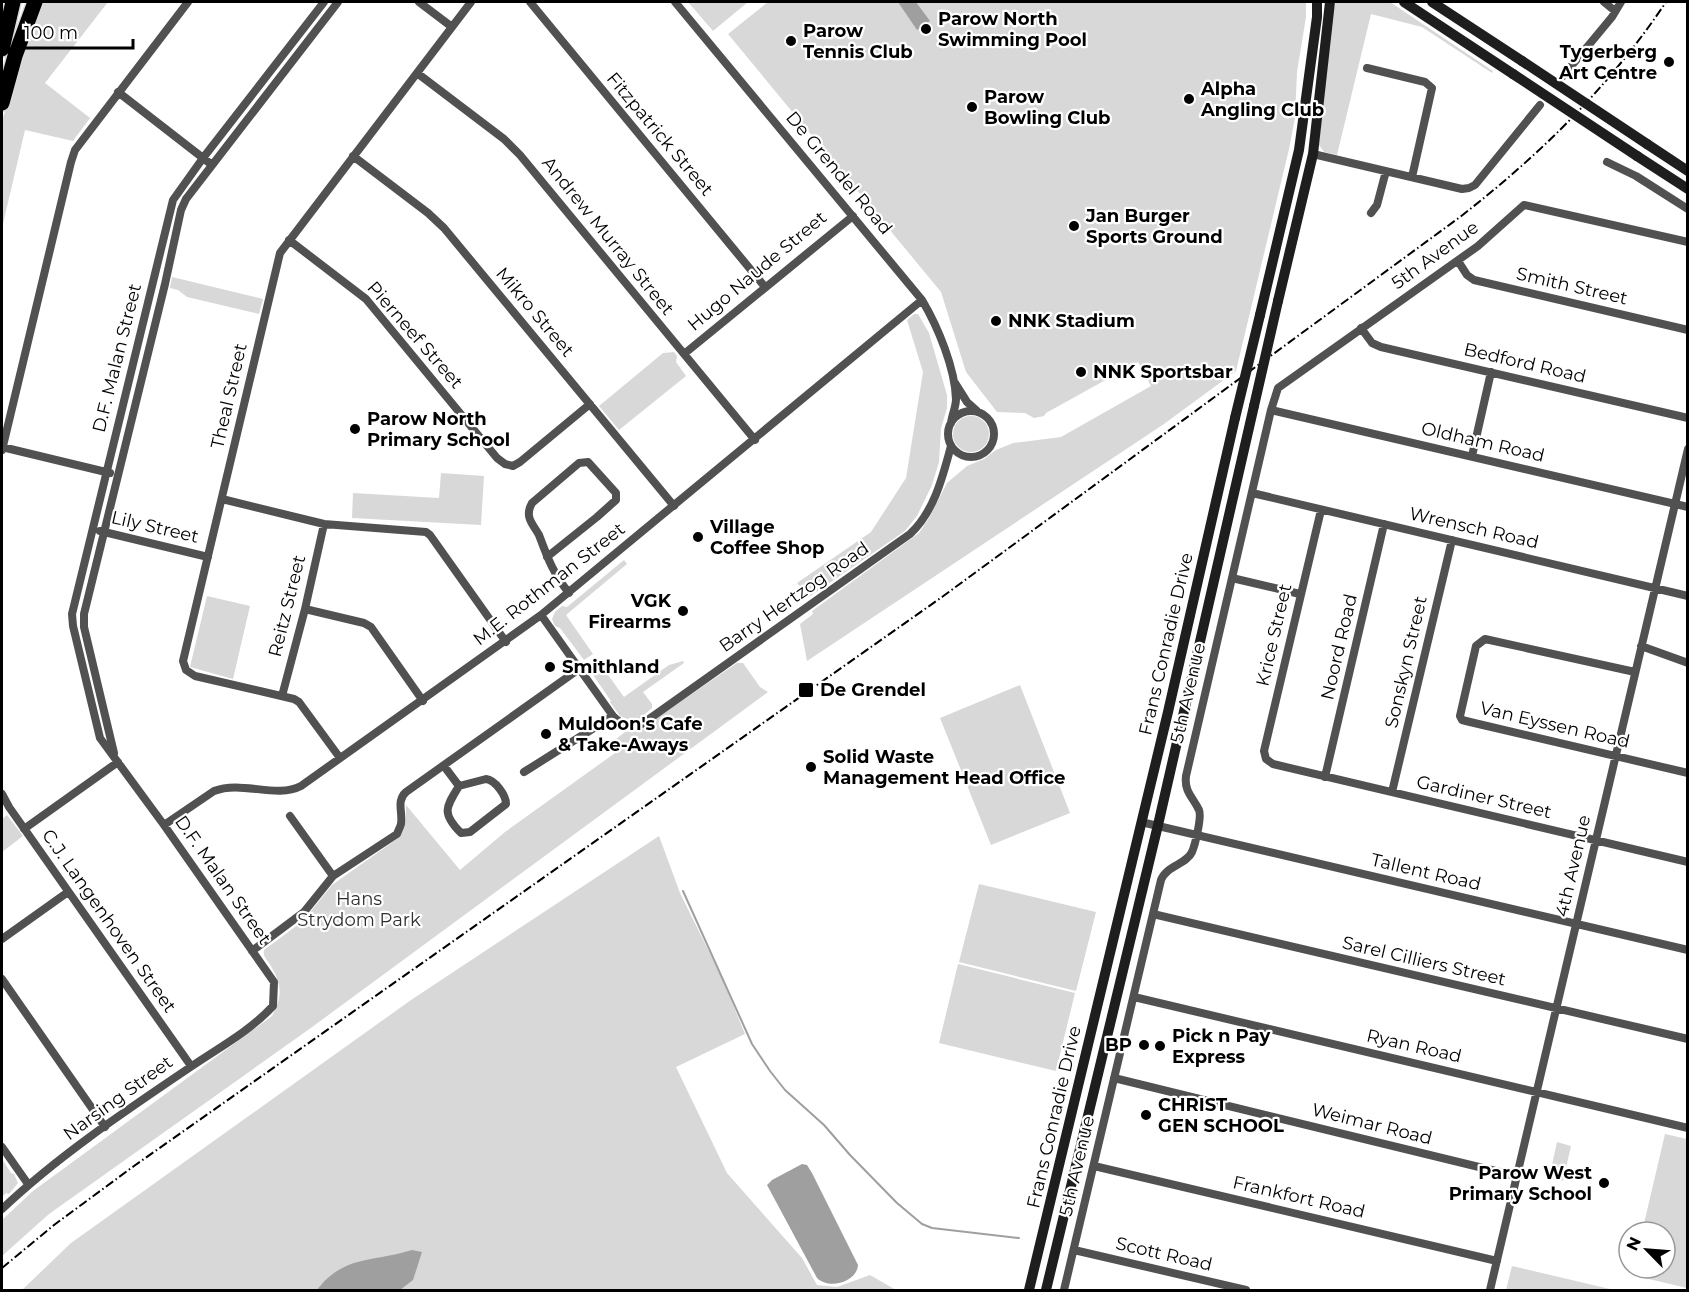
<svg xmlns="http://www.w3.org/2000/svg" width="1689" height="1292" viewBox="0 0 1689 1292" font-family="Montserrat,sans-serif">
<rect width="100%" height="100%" fill="#fff"/>
<path fill="#d8d8d8" d="M40,2H108L45,83L90,118L73,141L25,130L2,228V121Z
M688,2H748L713,31Z
M768,2H1306V17L1297,72L1295,118L1289,149L1236,371L1164,424L807,661L800,624L813,614L812,611L919,533L929,518L947,483L967,466L984,459L996,450L1013,443L1061,437L1151,386L1138,362L1046,413L1044,416L1034,418L1025,413L997,412L966,372L941,292L728,34Z
M1336,2H1390L1493,71L1492,73L1422,27L1371,14L1337,155L1324,152L1319,145L1332,16Z
M172,277L263,299L259,314L187,297L178,290L170,288Z
M914,314H918L929,333L947,395V408L941,428L939,462L932,485L917,516L905,531L809,597L797,583L871,532L906,478L923,372L907,320Z
M674,352L677,356L676,362L686,376L619,430L599,406L663,353Z
M953 434a18 18 0 1 1 36 0a18 18 0 1 1-36 0Z
M441,473L484,476L481,525L352,518L353,493L439,498Z
M624,560L627,564L566,615L593,654L584,660L560,628L555,626L552,619L555,612L562,606L567,607Z
M207,596L250,606L233,679L190,667Z
M598,661L624,697L669,665L683,661L684,663L643,692L652,704V708L639,719L629,720L620,716L610,702L611,701L591,672L590,666Z
M737,663H743L760,687L768,692L308,1030L49,1214L2,1256V1220L33,1191L272,1016C284,995 281,982 269,963C265,957 263,956 264,950L303,921L332,885L397,839C407,829 406,819 406,805L460,870L505,832L622,748L616,739L625,732L639,730Z
M1020,685L1070,813L991,845L940,718Z
M7,815L23,836L2,852V819Z
M659,836L680,893L722,978L745,1034L676,1067L727,1173L802,1258L817,1285L837,1287L870,1275L896,1290H22L71,1243L411,1000Z
M979,884L1096,912L1076,991L959,962Z
M958,964L1075,993L1056,1071L939,1043Z
M1665,1134L1687,1139V1288L1632,1275L1633,1268H1665V1232H1642Z
M1557,1142L1571,1146L1563,1181L1549,1178Z
M2,1159L11,1173L14,1174L18,1183L9,1194L6,1193L2,1197Z
M1512,1266L1610,1289L1609,1290H1506Z"/>
<path fill="#9f9f9f" d="M898,2H916L930,21L917,30Z
M802,1164L807,1165L812,1173L858,1265C857,1282 829,1290 817,1278L767,1185L772,1180Z
M412,1250L422,1252L413,1280L400,1290H317C343,1255 374,1262 412,1250Z"/>
<g fill="none" stroke-linecap="round" stroke-linejoin="round">
<path stroke="#9f9f9f" stroke-width="2" d="M683,891L752,1044L770,1071L785,1090L824,1125L850,1155L897,1203L922,1224L932,1228L1019,1238"/>
<g stroke="#dbdbdb" stroke-width="18">
<path id="highway" d="M2,49L13,2
M2,103L15,56L35,2"/>
</g>
<path stroke="#515151" stroke-width="8" d="M419,2L452,27
M530,2L765,287
M675,2L922,300C938,327 955,368 956,399C956,407 952,415 951,423
M1604,2L1615,11
M1367,68L1425,82L1432,88L1412,177
M417,73L504,139L520,155L755,440
M1563,76L1612,17L1621,2
M118,92L212,165
M1313,154L1462,189L1469,188L1475,185L1540,105
M353,156L428,213L444,228L674,506
M1607,162L1636,176L1688,209
M1371,213L1377,205L1386,171
M289,240L366,299L497,458L505,464L513,466L520,462L590,404
M1458,261L1467,275L1474,280L1688,330
M1361,328L1372,343L1381,347L1688,418
M684,354L853,216
M955,383L967,402L977,411
M1271,410L1688,507
M948 434a23 23 0 1 1 46 0a23 23 0 1 1-46 0Z
M2,447L110,473
M2,450L71,162L75,150L188,2
M1472,456L1491,372
M1252,493L1688,596
M222,499L324,524L426,532L430,535L506,642
M1321,510L1264,751L1266,759L1273,764L1688,862
M100,531L208,557
M547,557L597,517L616,500V493L588,462L579,463L532,503C524,517 533,524 539,535C548,559 553,573 569,593
M1232,578L1300,594
M305,609L364,623L371,627L423,701
M541,615L613,716C622,725 630,728 642,724L910,534C934,512 943,476 951,446
M1641,646L1688,663
M1635,672L1485,639L1476,646L1460,716L1462,720L1470,722L1688,773
M282,696L305,609L324,524
M114,753L84,627V614L165,284L181,210L186,199L338,2
M340,758L299,702L294,699L195,676L186,670L183,661L280,253L471,2
M444,766L459,786
M524,772L613,716
M1325,777L1384,524
M486,779C495,780 506,795 506,804L470,832L461,833C441,813 446,807 459,786Z
M1392,792L1452,540
M2,794L9,807L191,1066
M290,816L333,876
M1141,822L1688,950
M164,825L214,791C242,780 276,799 301,786L541,615L922,300
M24,829L118,762
M1153,914L1688,1039
M2,939L68,892
M252,951L304,912L333,876L397,834C398,831 400,828 401,824C403,812 396,801 406,792L579,669
M2,979L105,1127
M1134,997L1688,1128
M1114,1078L1516,1176
M2,1147L28,1184
M1094,1166L1497,1261
M2,1209C59,1155 127,1110 192,1066C220,1047 250,1031 273,1006L274,982L164,825L100,738L73,626L72,614L173,200L203,158L324,2
M1074,1250L1246,1290
M1064,1290L1161,880C1167,865 1186,865 1192,852C1195,845 1202,817 1199,810C1193,797 1184,792 1186,776L1271,410L1278,388L1478,246L1524,205L1688,242
M1490,1290L1688,449"/>
<path stroke="#1e1e1e" stroke-width="10" d="M1404,2L1513,74
M1432,2L1522,61
M1647,144L1688,171
M1637,156L1688,189
M1278,301L1313,154L1330,2
M1260,315L1299,150L1317,17V2
M1029,1290L1168,712L1235,418
M1046,1290L1158,825L1254,406"/>
<use href="#highway" stroke="#000" stroke-width="15"/>
<path stroke="#000" stroke-width="2" stroke-dasharray="9 3 1.5 3" stroke-linecap="butt" d="M2,1268L54,1225L134,1166L942,597L1460,217C1541,154 1609,87 1666,2"/>
<path stroke="#1e1e1e" stroke-width="10" d="M1522,61L1647,144
M1513,74L1637,156
M1254,406L1278,301
M1235,418L1260,315"/>
</g>
<g fill="#000" stroke="#fff" stroke-width="2">
<circle cx="926" cy="29" r="6"/>
<circle cx="791" cy="41" r="6"/>
<circle cx="1669" cy="62" r="6"/>
<circle cx="1189" cy="99" r="6"/>
<circle cx="972" cy="107" r="6"/>
<circle cx="1074" cy="226" r="6"/>
<circle cx="996" cy="321" r="6"/>
<circle cx="1081" cy="372" r="6"/>
<circle cx="355" cy="429" r="6"/>
<circle cx="698" cy="537" r="6"/>
<circle cx="683" cy="611" r="6"/>
<circle cx="550" cy="667" r="6"/>
<rect x="798" y="682" width="16" height="16" rx="3"/>
<circle cx="546" cy="734" r="6"/>
<circle cx="811" cy="767" r="6"/>
<circle cx="1144" cy="1045" r="6"/>
<circle cx="1160" cy="1046" r="6"/>
<circle cx="1146" cy="1115" r="6"/>
<circle cx="1604" cy="1183" r="6"/>
</g>
<g text-anchor="middle" dominant-baseline="central" stroke-width="4.5" stroke-linejoin="round" paint-order="stroke">
<g font-size="18" font-weight="bold" fill="#000" stroke="#fff" text-anchor="start">
<text x="938" y="19">Parow North<tspan x="938" dy="21">Swimming Pool</tspan></text>
<text x="803" y="31">Parow<tspan x="803" dy="21">Tennis Club</tspan></text>
<text x="1657" y="52" text-anchor="end">Tygerberg<tspan x="1657" dy="21">Art Centre</tspan></text>
<text x="1201" y="89">Alpha<tspan x="1201" dy="21">Angling Club</tspan></text>
<text x="984" y="97">Parow<tspan x="984" dy="21">Bowling Club</tspan></text>
<text x="1086" y="216">Jan Burger<tspan x="1086" dy="21">Sports Ground</tspan></text>
<text x="1008" y="321">NNK Stadium</text>
<text x="1093" y="372">NNK Sportsbar</text>
<text x="367" y="419">Parow North<tspan x="367" dy="21">Primary School</tspan></text>
<text x="710" y="527">Village<tspan x="710" dy="21">Coffee Shop</tspan></text>
<text x="671" y="601" text-anchor="end">VGK<tspan x="671" dy="21">Firearms</tspan></text>
<text x="562" y="667">Smithland</text>
<text x="820" y="690">De Grendel</text>
<text x="558" y="724">Muldoon's Cafe<tspan x="558" dy="21">&amp; Take-Aways</tspan></text>
<text x="823" y="757">Solid Waste<tspan x="823" dy="21">Management Head Office</tspan></text>
<text x="1172" y="1036">Pick n Pay<tspan x="1172" dy="21">Express</tspan></text>
<text x="1132" y="1045" text-anchor="end">BP</text>
<text x="1158" y="1105">CHRIST<tspan x="1158" dy="21">GEN SCHOOL</tspan></text>
<text x="1592" y="1173" text-anchor="end">Parow West<tspan x="1592" dy="21">Primary School</tspan></text>
</g>
<g font-size="18" fill="#000" stroke="#fff">
<text transform="translate(660 134) rotate(50)">Fitzpatrick Street</text>
<text transform="translate(839 173) rotate(50)">De Grendel Road</text>
<text transform="translate(608 236) rotate(51)">Andrew Murray Street</text>
<text transform="translate(1435 255) rotate(-36)">5th Avenue</text>
<text transform="translate(757 271) rotate(-40)">Hugo Naude Street</text>
<text transform="translate(1572 286) rotate(13)">Smith Street</text>
<text transform="translate(535 312) rotate(50)">Mikro Street</text>
<text transform="translate(415 335) rotate(49)">Pierneef Street</text>
<text transform="translate(117 358) rotate(-76)">D.F. Malan Street</text>
<text transform="translate(1525 363) rotate(13)">Bedford Road</text>
<text transform="translate(229 396) rotate(-77)">Theal Street</text>
<text transform="translate(1483 442) rotate(13)">Oldham Road</text>
<text transform="translate(155 527) rotate(13)">Lily Street</text>
<text transform="translate(1474 528) rotate(13)">Wrensch Road</text>
<text transform="translate(549 584) rotate(-38)">M.E. Rothman Street</text>
<text transform="translate(794 597) rotate(-35)">Barry Hertzog Road</text>
<text transform="translate(287 606) rotate(-76)">Reitz Street</text>
<text transform="translate(1274 635) rotate(-77)">Krice Street</text>
<text transform="translate(1166 644) rotate(-77)">Frans Conradie Drive</text>
<text transform="translate(1339 647) rotate(-77)">Noord Road</text>
<text transform="translate(1406 662) rotate(-77)">Sonskyn Street</text>
<text transform="translate(1188 693) rotate(-77)">5th Avenue</text>
<text transform="translate(1555 725) rotate(13)">Van Eyssen Road</text>
<text transform="translate(1484 797) rotate(13)">Gardiner Street</text>
<text transform="translate(1573 866) rotate(-77)">4th Avenue</text>
<text transform="translate(1426 872) rotate(13)">Tallent Road</text>
<text transform="translate(223 880) rotate(55)">D.F. Malan Street</text>
<text transform="translate(109 921) rotate(55)">C.J. Langenhoven Street</text>
<text transform="translate(1424 961) rotate(13)">Sarel Cilliers Street</text>
<text transform="translate(1414 1046) rotate(13)">Ryan Road</text>
<text transform="translate(118 1098) rotate(-36)">Narsing Street</text>
<text transform="translate(1054 1117) rotate(-77)">Frans Conradie Drive</text>
<text transform="translate(1372 1124) rotate(14)">Weimar Road</text>
<text transform="translate(1077 1166) rotate(-77)">5th Avenue</text>
<text transform="translate(1299 1197) rotate(13)">Frankfort Road</text>
<text transform="translate(1164 1254) rotate(13)">Scott Road</text>
</g>
<g font-size="18" fill="#2f2f2f" stroke="#fff">
<text x="359" y="899">Hans<tspan x="359" dy="21">Strydom Park</tspan></text>
</g>
</g>
<rect width="1689" height="1292" fill="none" stroke="#000000" stroke-width="6"/>
<g transform="translate(1647 1250) rotate(295)"><circle r="28" fill="#ffffff" stroke="#999999" stroke-width="1.5"/>
<path d="M0-4.5L10 22L0 15L-10 22Z" fill="#000000"/>
<text y="-9" font-size="16" font-weight="bold" text-anchor="middle" fill="#000000">N</text>
</g>
<path d="M15 39v9h118v-9" fill="none" stroke="#000000" stroke-width="3"/>
<text x="24" y="39" font-size="18" fill="#000000" stroke="#ffffff" stroke-width="4.5" paint-order="stroke">100 m</text>
</svg>
